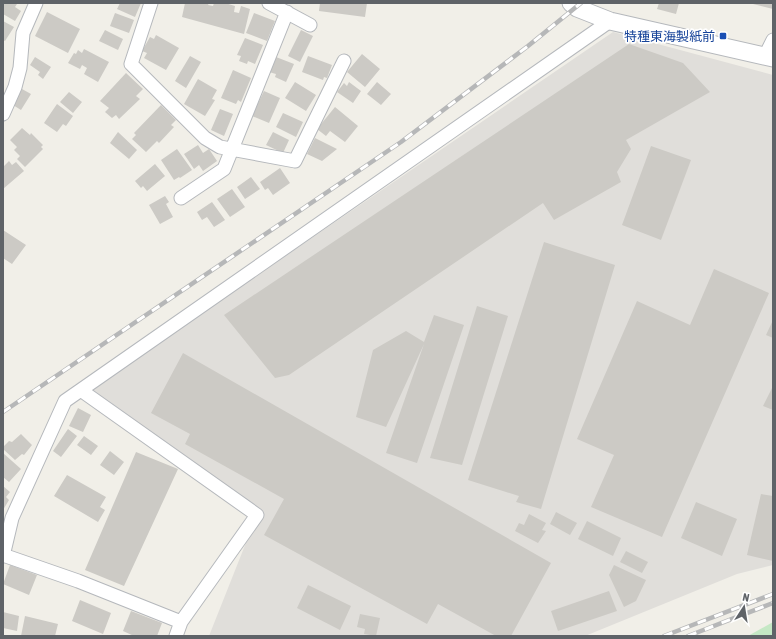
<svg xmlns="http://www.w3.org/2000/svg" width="776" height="639" viewBox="0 0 776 639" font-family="'Asap Condensed','Noto Sans JP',sans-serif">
<rect width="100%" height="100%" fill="#f1efe8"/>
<path fill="#e0deda" d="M613,32L773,75V565L737,574L585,636H209L257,515L85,393Z"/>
<path fill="#c5e8c5" d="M773,622V636H748Z"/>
<path fill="#cccac5" d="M3,3L17,4L15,7L21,11L15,21L3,14Z
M120,3H141L135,17L117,9Z
M185,3H209L208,5L213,6L214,3H225L235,6L234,12L239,13L241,6L250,9L244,34L182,17Z
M320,3H367L365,17L319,11Z
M659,3H679L676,14L657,9Z
M753,3H773V9L753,4Z
M47,12L80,29L68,53L35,36Z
M115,13L134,20L129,33L110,26Z
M254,13L275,21L267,41L246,33Z
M3,21L14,27L5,41L3,40Z
M105,30L123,39L118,50L99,41Z
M301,30L313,36L300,62L288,56Z
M156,35L179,48L166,70L144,58L147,53L142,51L150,37L154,39Z
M245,38L263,45L255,64L248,61L247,64L239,61L241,56L237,55Z
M629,44L683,63L710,92L626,140L631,149L617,172L621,182L554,220L543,203L289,375L275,378L224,315Z
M84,49L109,62L98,82L84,74L87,68L82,65L80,69L68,63L74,53L76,54L78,50L82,53Z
M362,54L380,69L365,87L347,72Z
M190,56L201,62L186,88L175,81Z
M308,56L332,65L327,78L324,77L323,80L302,72Z
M35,57L51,67L43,79L38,75L40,72L30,65Z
M276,57L294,64L286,82L275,77L276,74L269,72Z
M233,70L251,78L241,102L238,100L236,104L221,98Z
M126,73L143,89L136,96L140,99L119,119L116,115L112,118L105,112L109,108L100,101Z
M198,79L217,90L212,99L215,100L205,116L184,104Z
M295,82L316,95L306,111L285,98Z
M349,82L361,91L353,103L337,92L344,83L347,86Z
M377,82L391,94L381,105L367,94Z
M22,89L31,94L21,110L13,105Z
M264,91L280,98L269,123L252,116Z
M69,92L82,102L73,113L60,102Z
M57,104L73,116L66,126L63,124L57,132L44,123Z
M161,105L176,120L171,125L174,127L159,143L157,141L146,152L132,139L136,135L134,133Z
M335,107L358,126L345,142L330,131L326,136L317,129Z
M220,109L233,114L224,136L211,130Z
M283,113L303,122L296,137L276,127Z
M22,128L30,135L31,133L43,145L41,147L43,149L25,167L17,159L20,156L14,150L17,147L10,140Z
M118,132L137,150L129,159L110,143Z
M273,132L289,140L283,153L266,145Z
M315,138L337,149L322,161L307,154Z
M198,145L203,153L209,149L217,161L203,171L199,165L194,169L184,154Z
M651,146L691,160L661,240L622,225Z
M177,149L192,170L180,178L179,177L174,180L161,160Z
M9,161L12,165L16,162L24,171L3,189V167Z
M155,164L165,176L147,191L143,186L141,188L135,181Z
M280,168L290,183L273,195L268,188L265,190L260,182Z
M251,177L260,189L245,199L237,187Z
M232,189L245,207L230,217L217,199Z
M165,196L169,202L166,204L173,217L160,224L149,205Z
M212,202L225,220L214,227L207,217L202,220L197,212Z
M3,230L26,245L12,264L3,258Z
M544,242L615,265L541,509L516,502L519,496L468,480Z
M714,269L769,293L662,537L591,507L614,455L577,439L637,301L690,325Z
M477,306L508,316L462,465L430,458Z
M434,315L464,325L417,463L386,453L424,344L386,427L356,417L373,350L406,331L424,342Z
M773,320V338L766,335Z
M183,353L551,563L511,636H496L438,604L427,624L264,535L284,499L185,444L190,434L151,413Z
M773,386V410L763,406Z
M78,408L91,415L83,432L69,426Z
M68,429L77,436L61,457L53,451Z
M21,434L32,445L24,455L22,454L15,460L3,449V447L9,441L12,442Z
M84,436L98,446L91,455L77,445Z
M110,451L124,462L114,475L100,465Z
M136,452L178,469L124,586L85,570Z
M3,453L21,469L9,482L3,477Z
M67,475L106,497L100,507L105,510L98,522L54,496Z
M3,486L10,492L6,497L9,500L3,510Z
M761,494L773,496V561L747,555Z
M696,502L737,519L722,556L681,538Z
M556,512L577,523L570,535L550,524Z
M529,514L546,523L542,530L546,531L538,543L515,531L519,523L524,525Z
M587,521L621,538L613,556L578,539Z
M626,551L648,562L642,573L620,562Z
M10,565L37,575L29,595L3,584Z
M614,565L646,580L636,601L624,607L609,575Z
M308,585L351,606L340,630L297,608Z
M609,591L617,611L558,631L551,611Z
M80,600L111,613L103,634L72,621Z
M131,611L162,623L157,636H134L123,631Z
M3,612L19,616L17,631L3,628Z
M360,614L380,618L376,636L364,634L365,629L357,627Z
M25,616L58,624L55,636H21Z"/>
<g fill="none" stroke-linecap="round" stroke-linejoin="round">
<g stroke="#b5b8bc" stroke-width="15">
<path id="minor" d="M151,3L131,64L205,138L220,147L295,161L344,61
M269,3L310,25
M765,56L773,40
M3,114L15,87L20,68L23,33L36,3
M181,198L224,169L287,12
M82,391L257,515L181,622L176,636
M3,555L78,581L181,622
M3,556L12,518L65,401L610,21"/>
</g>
<g stroke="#b5b8bc" stroke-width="19">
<path id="tertiary" d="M571,3L577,8L610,21L773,58"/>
</g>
<use href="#minor" stroke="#fff" stroke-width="13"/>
<use href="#tertiary" stroke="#fff" stroke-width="17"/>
<g stroke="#b6b7b8" stroke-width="4.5">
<path id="rail" d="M3,412L401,142L528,46L581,3
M664,636L773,594
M688,636L773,603"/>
</g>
<use href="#rail" stroke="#fff" stroke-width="3" stroke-dasharray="9" stroke-linecap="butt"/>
</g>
<rect fill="#1a4fb4" stroke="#fff" stroke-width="1.5" x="719" y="32" width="8" height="8" rx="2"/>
<g text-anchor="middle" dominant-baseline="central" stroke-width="3.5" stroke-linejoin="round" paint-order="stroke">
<g font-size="13" fill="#164399" stroke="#fff" text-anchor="end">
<text x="715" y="36">特種東海製紙前</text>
</g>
</g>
<rect width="776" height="639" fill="none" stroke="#5f6368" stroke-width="8"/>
<g transform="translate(744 607) rotate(12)" stroke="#ffffff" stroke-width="3" paint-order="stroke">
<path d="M0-3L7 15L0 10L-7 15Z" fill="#5f6368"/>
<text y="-6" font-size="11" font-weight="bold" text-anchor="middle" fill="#5f6368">N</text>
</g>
</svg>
